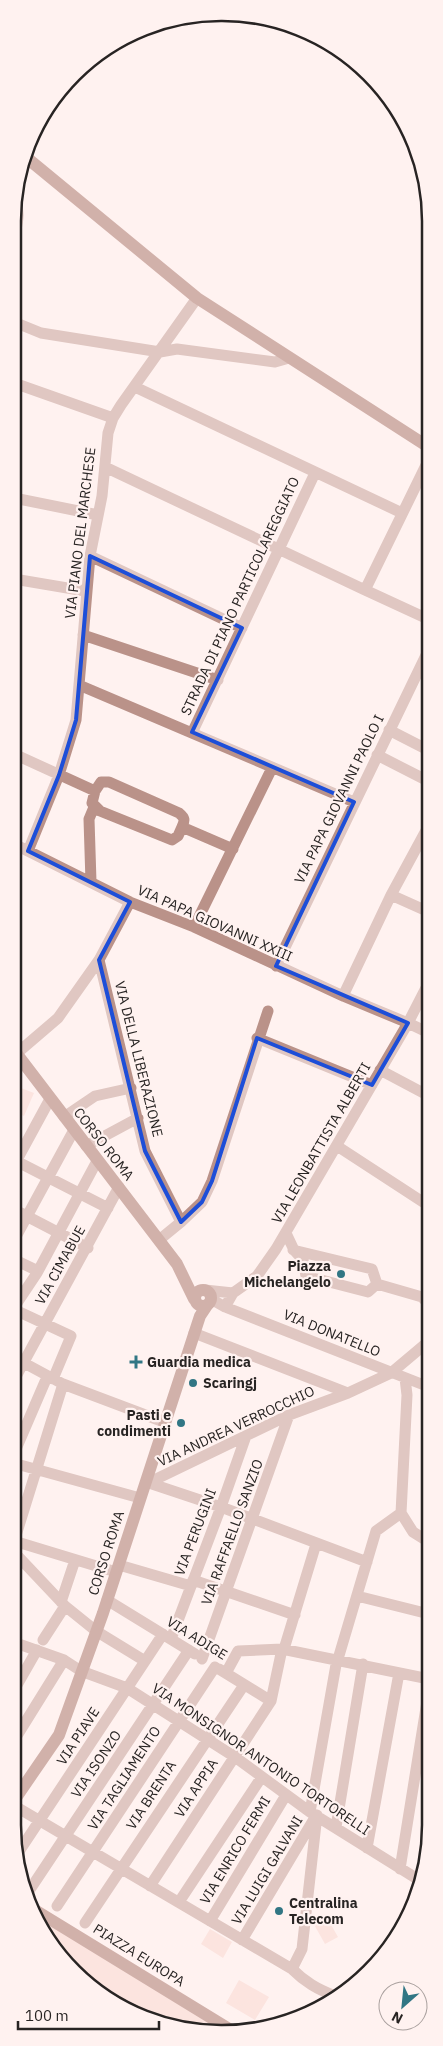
<svg xmlns="http://www.w3.org/2000/svg" width="443" height="2046" viewBox="0 0 443 2046" font-family="'IBM Plex Sans',sans-serif">
<rect width="100%" height="100%" fill="#fff2f0"/>
<path fill="#f8d3cb" d="M13,1085L34,1093L24,1116L13,1111Z
M31,1908L231,2030L208,2033L132,2013L125,2009L74,1972Z
M325,1914L338,1937L325,1944L312,1921Z
M210,1929L232,1942L223,1958L201,1944Z
M239,1980L269,1997L255,2020L226,2003Z"/>
<g fill="none" stroke-linecap="round" stroke-linejoin="round">
<path stroke="#ba9289" stroke-width="11" d="M14,239C16,226 22,213 14,201
M14,322L41,333L160,352L177,349L275,362L289,358
M14,383L113,418
M135,387L402,513
M105,467L365,590
M14,498L98,515
M90,556L242,628
M14,579L85,591
M430,620L365,590L430,457
M83,635L218,680
M79,685L354,802
M389,730L430,751
M192,733L315,473
M14,754L95,791L92,803L100,811L172,840L178,836L182,827
M377,755L430,782
M95,791L101,782H109L179,813C185,818 185,820 182,827L233,849
M14,844L130,902L194,927L343,996L408,1023L429,1033
M28,851L59,775L76,720L90,556L102,496L108,433L113,418L121,405L197,298
M91,882L89,819L94,807
M391,895L429,912
M130,902L99,960L145,1151L181,1222
M194,927L272,768
M276,966L430,647
M343,996L391,895L430,823
M257,1038L372,1085
M16,1054L58,1018L99,960
M380,1070L429,1096
M64,1117L95,1096L131,1088
M86,1146L138,1118
M337,1146L429,1206
M16,1161L108,1208
M13,1167L50,1099
M13,1209L88,1248
M286,1233L294,1250L303,1260L306,1276L368,1292L377,1284
M159,1240L181,1222L202,1202L212,1181L268,1011
M13,1242L74,1130
M293,1250L372,1269L377,1284
M13,1259L38,1271
M377,1284L422,1297L429,1305
M205,1290L233,1293
M211,1299L225,1307L429,1387
M225,1307L233,1293L257,1276L276,1249L408,1023L429,982
M13,1309L37,1273L97,1161
M13,1309L71,1336L53,1379
M194,1333L348,1393
M13,1357L63,1384L164,1422
M405,1378L407,1395L401,1513L413,1532L429,1542
M13,1382L119,1187
M13,1456L47,1377
M13,1463L140,1498
M146,1482L221,1507L367,1562
M150,1482L289,1415L348,1393L391,1373L429,1341
M14,1541L116,1572
M13,1545L63,1384
M13,1551L65,1606L96,1631L145,1661
M119,1565L191,1586
M193,1580L295,1615
M357,1596L429,1614
M107,1600L195,1654
M61,1602L75,1560
M171,1639L221,1507L246,1436
M43,1640L65,1606
M13,1642L64,1660L81,1671L127,1688L235,1757L310,1812L419,1880
M284,1649L316,1544
M202,1659L289,1415
M338,1659L376,1531L401,1513
M219,1669L271,1701
M226,1673L238,1651L282,1649L429,1679
M13,1692L37,1650
M13,1742L64,1660
M13,1805L292,1969C305,1982 317,1989 335,1996
M310,1812L337,1659
M336,1827L363,1664
M367,1848L399,1673
M18,1853L163,1634
M400,1869L429,1689
M150,1886L271,1701L282,1649
M27,1894L189,1650
M179,1902L261,1778
M57,1906L215,1667
M210,1921L286,1795
M85,1923L244,1685
M242,1940L314,1819
M292,1969L302,1949L317,1815"/>
<path stroke="#9a6255" stroke-width="12" d="M27,158L197,298L430,448
M13,1049L177,1264L194,1299
M195 1298a8 8 0 1 1 16 0a8 8 0 1 1-16 0Z
M13,1802L59,1735L103,1613L200,1316L208,1304
M30,1907L231,2030"/>
</g>
<path d="M0 0H443V2046H0ZM90,556L242,628L192,732L354,802L276,966L408,1023L372,1085L257,1038L212,1181L202,1202L181,1222L145,1151L99,960L130,902L28,851L59,775L76,720Z" fill="#fff2f0" fill-opacity=".55" fill-rule="evenodd"/>
<path fill="none" stroke="#1d4ed8" stroke-width="4" stroke-linejoin="round" d="M90,556L242,628L192,732L354,802L276,966L408,1023L372,1085L257,1038L212,1181L202,1202L181,1222L145,1151L99,960L130,902L28,851L59,775L76,720Z"/>
<g fill="#317684" stroke="#fff2f0" stroke-width="2">
<circle cx="341" cy="1274" r="5"/>
<path d="M133.5 1354.5h5v5h5v5h-5v5h-5v-5h-5v-5h5z"/>
<circle cx="193" cy="1383" r="5"/>
<circle cx="181" cy="1423" r="5"/>
<circle cx="279" cy="1911" r="5"/>
</g>
<g text-anchor="middle" dominant-baseline="central" stroke-width="4.5" stroke-linejoin="round" paint-order="stroke">
<g font-size="14" fill="#282423" stroke="#fff2f0">
<text transform="translate(80 533) rotate(-83)">VIA PIANO DEL MARCHESE</text>
<text transform="translate(240 596) rotate(-65)">STRADA DI PIANO PARTICOLAREGGIATO</text>
<text transform="translate(339 799) rotate(-64)">VIA PAPA GIOVANNI PAOLO I</text>
<text transform="translate(215 923) rotate(24)">VIA PAPA GIOVANNI XXIII</text>
<text transform="translate(139 1059) rotate(76)">VIA DELLA LIBERAZIONE</text>
<text transform="translate(321 1143) rotate(-60)">VIA LEONBATTISTA ALBERTI</text>
<text transform="translate(104 1144) rotate(52)">CORSO ROMA</text>
<text transform="translate(60 1265) rotate(-61)">VIA CIMABUE</text>
<text transform="translate(332 1333) rotate(22)">VIA DONATELLO</text>
<text transform="translate(236 1426) rotate(-25)">VIA ANDREA VERROCCHIO</text>
<text transform="translate(195 1532) rotate(-69)">VIA PERUGINI</text>
<text transform="translate(232 1532) rotate(-70)">VIA RAFFAELLO SANZIO</text>
<text transform="translate(106 1553) rotate(-72)">CORSO ROMA</text>
<text transform="translate(197 1638) rotate(32)">VIA ADIGE</text>
<text transform="translate(78 1736) rotate(-57)">VIA PIAVE</text>
<text transform="translate(261 1759) rotate(34)">VIA MONSIGNOR ANTONIO TORTORELLI</text>
<text transform="translate(96 1764) rotate(-56)">VIA ISONZO</text>
<text transform="translate(124 1778) rotate(-57)">VIA TAGLIAMENTO</text>
<text transform="translate(196 1788) rotate(-57)">VIA APPIA</text>
<text transform="translate(151 1795) rotate(-57)">VIA BRENTA</text>
<text transform="translate(235 1850) rotate(-59)">VIA ENRICO FERMI</text>
<text transform="translate(267 1870) rotate(-59)">VIA LUIGI GALVANI</text>
<text transform="translate(139 1955) rotate(32)">PIAZZA EUROPA</text>
</g>
<g font-size="14" font-weight="bold" fill="#282423" stroke="#fff2f0" text-anchor="start">
<text x="331" y="1266" text-anchor="end">Piazza<tspan x="331" dy="16">Michelangelo</tspan></text>
<text x="147" y="1362">Guardia medica</text>
<text x="203" y="1383">Scaringj</text>
<text x="171" y="1415" text-anchor="end">Pasti e<tspan x="171" dy="16">condimenti</tspan></text>
<text x="289" y="1903">Centralina<tspan x="289" dy="16">Telecom</tspan></text>
</g>
</g>
<path d="M0 0H443V2046H0ZM221 21H222A200 200 0 0 1 422 221V1825A200 200 0 0 1 222 2025H221A200 200 0 0 1 21 1825V221A200 200 0 0 1 221 21Z" fill="#fff2f0" fill-rule="evenodd"/>
<path fill="none" stroke="#282423" stroke-width="2.5" d="M221 21H222A200 200 0 0 1 422 221V1825A200 200 0 0 1 222 2025H221A200 200 0 0 1 21 1825V221A200 200 0 0 1 221 21Z"/>
<g transform="translate(403 2006) rotate(207)"><circle r="24" fill="#fff2f0" stroke="#a9a09e"/>
<path d="M0-4L9 19L0 12L-9 19Z" fill="#317684"/>
<text y="-8" font-size="14" font-weight="bold" text-anchor="middle" fill="#282423">N</text>
</g>
<path d="M18 2021v8h141v-8" fill="none" stroke="#282423" stroke-width="2.5"/>
<text x="25" y="2021" font-size="15" fill="#282423" stroke="#fff2f0" stroke-width="4" paint-order="stroke">100 m</text>
</svg>
